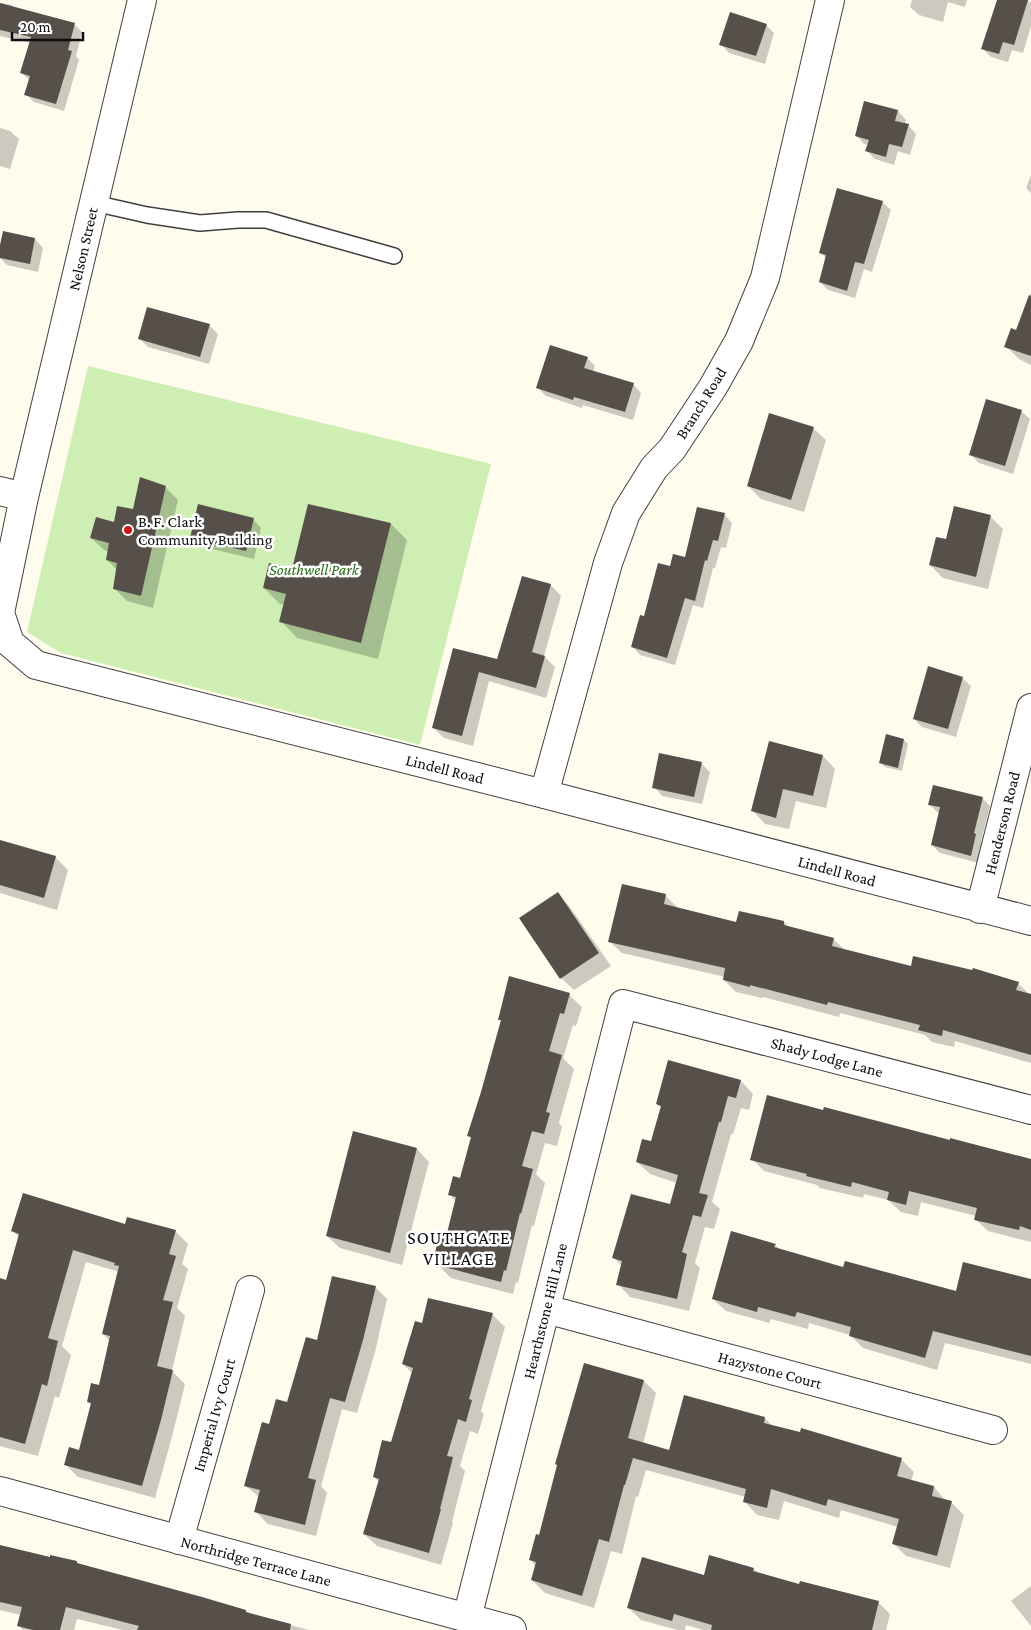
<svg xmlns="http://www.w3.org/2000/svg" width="1031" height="1630" viewBox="0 0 1031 1630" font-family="'Crimson Pro',serif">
<rect width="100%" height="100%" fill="#fffcee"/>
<path fill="#cfeeb3" d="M88,366L491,464L420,745L61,653L27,632Z"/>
<path fill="#0003" d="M912,0H967L965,7L948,2L943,22L919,15L910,7Z
M998,0H1028L1031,3V26L1023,53L1012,50L1008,62L991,57L983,49Z
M0,3L12,5L15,9L74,24L82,32L76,56L79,60L64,111L34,102L26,94L30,81L22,73L31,43L0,36Z
M766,25L774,33L765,64L729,53L721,44Z
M898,111L906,120L905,124L908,125L916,134L910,155L898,151L894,165L875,159L867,151L869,145L864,144L856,135Z
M0,128L10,131L19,139L10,169L0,166Z
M1031,175V193L1026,188Z
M882,202L891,210L872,272L864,269L855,298L828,290L820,282L827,259L820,252Z
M35,239L43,248L38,272L7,265L0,258V251Z
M1031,293V365L1019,359L1006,346L1017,332Z
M209,325L218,334L209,364L148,347L140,339Z
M587,358L595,366L593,372L633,384L641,393L633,420L583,405L582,408L546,396L537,387Z
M1021,411L1030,419L1013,474L979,463L971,455Z
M813,428L826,440L804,512L761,499L748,486Z
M165,487L178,500L153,608L127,601L114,588L117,570L107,560L109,552L104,550L91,538L115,523Z
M309,506L391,524L407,540L378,659L297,638L281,621L285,605L280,604L264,588L293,570Z
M724,514L732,523L726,548L721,547L715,568H713L703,608L693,605L675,665L640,655L632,646L671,568L686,558Z
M990,516L1003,529L988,589L943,578L930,565L947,540Z
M253,519L261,528L254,559L199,546L191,537Z
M551,585L561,596L544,656L555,667L546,698L489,681L473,746L444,738L434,728L454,649L498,660Z
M962,678L971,686L956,737L922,727L914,719Z
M904,740L908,744L902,771L885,767L881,763Z
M823,756L835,769L826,808L796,801L789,829L765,824L753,811Z
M701,763L710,772L702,804L662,796L654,787Z
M982,798L990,806L981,841L984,843L979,863L940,853L932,845L940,813L937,812L929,804Z
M0,841L55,857L68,870L57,910L0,893Z
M558,894L570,907L611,966L574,990L561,978Z
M665,895L678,908L737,923L784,922L789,927L833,939L845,950L912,967L1018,983L1031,996V1063L955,1041L954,1047L932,1042L925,1035L840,1013L839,1017L763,997L762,998L736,992L724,980L725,977L622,953L609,941Z
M569,995L582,1007L576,1026L573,1025L563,1058L574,1069L559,1123L562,1127L557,1146L545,1143L536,1174L545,1183L534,1226L532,1225L518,1283L516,1282L513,1294L451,1278L438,1265L440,1257L436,1253L447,1238L456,1201L449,1194L461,1179L472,1139L468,1136L502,1022L499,1019Z
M669,1061L741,1081L753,1094L749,1110L741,1108L733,1134H731L712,1202L720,1209L714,1229L705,1227L695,1263L700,1268L689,1311L630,1297L618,1284L622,1266L614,1258L671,1205L677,1183L650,1174L637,1162L652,1143L662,1108L657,1104Z
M951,1142L1031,1160V1242L988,1231L975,1219L976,1216L921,1202L918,1216L901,1212L888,1200L864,1194L863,1198L820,1188L817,1185L764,1171L752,1159Z
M417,1149L429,1162L402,1265L340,1248L327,1236Z
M126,1226L175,1231L188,1244L182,1264L188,1269L177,1308L185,1316L172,1371L185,1384L173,1433L155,1498L78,1477L65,1464L80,1451L92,1406L88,1402L100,1386L110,1341L103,1334L119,1272L86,1262L62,1346L71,1355L59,1398L55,1396L38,1456L0,1446V1279L7,1281L19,1237L13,1231Z
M775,1245L780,1250L844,1269L957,1293L1031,1280V1364L945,1343L937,1370L863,1348L850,1335L809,1323L808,1329L771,1319L769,1323L726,1311L713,1299Z
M375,1287L387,1299L375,1352L357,1413L342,1409L321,1486L327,1493L316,1536L268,1524L256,1512L260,1498L246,1486L270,1426L288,1404L318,1342Z
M492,1314L505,1327L481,1411L484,1414L478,1434L470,1431L460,1466L465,1471L452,1522L453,1523L441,1565L377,1546L364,1534L379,1482L374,1477L392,1444L413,1374L403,1364L423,1324Z
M585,1365L644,1381L656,1393L643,1444L670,1452L765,1418L773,1427L901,1459L914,1472L911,1481L934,1487L946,1501L952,1503L964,1515L950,1568L906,1556L893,1543L898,1527L841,1510L839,1518L784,1501L779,1520L757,1515L745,1502L746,1497L646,1470L638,1497L636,1496L622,1554L611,1551L594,1608L545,1593L532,1580L536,1566L530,1559L540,1536Z
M0,1546L138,1579L246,1611L248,1614L309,1630H123L77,1619L74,1630H23L19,1626L21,1615L0,1610Z
M710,1556L754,1569L759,1574L800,1586L878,1602L890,1614L886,1630H703L686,1625L685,1630H677L641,1620L629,1608L704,1576Z
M1031,1586V1626L1011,1601Z"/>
<path fill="#574f49" d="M997,0H1028L1014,45L1003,42L999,54L981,49Z
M0,3L75,23L68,50L72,51L56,104L24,95L30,76L20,73L31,37L0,30Z
M730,12L767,24L756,56L719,45Z
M864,101L898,110L895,121L909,124L902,147L889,144L886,157L865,151L869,140L855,136Z
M837,188L883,201L864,264L855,262L847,291L819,282L826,255L819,253Z
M3,231L35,238L30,264L0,258V245Z
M1029,295L1031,296V356L1004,347L1011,328L1016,330Z
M147,307L210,324L200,357L138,339Z
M550,345L588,357L584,368L634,383L625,412L574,397L573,400L536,388Z
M986,399L1022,410L1005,466L969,455Z
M769,413L814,427L791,500L747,486Z
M140,477L166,486L141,596L113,589L117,563L106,560L109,543L90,538L96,517L114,522L117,506L133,509Z
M198,504L254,518L246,551L190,538Z
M308,504L391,523L361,643L279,622L286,594L263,588L269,563L292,569Z
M954,506L991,515L976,577L929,565L936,537L946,539Z
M697,507L725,513L718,541L713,540L707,561L705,560L695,601L685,598L667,658L631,647L640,615L644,616L658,563L670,566L673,554L685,557Z
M522,576L551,584L532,652L545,656L536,688L479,672L462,736L432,728L453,648L497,659Z
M928,666L963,677L948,729L913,719Z
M886,734L904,739L898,768L879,763Z
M769,741L823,755L813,796L783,789L776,818L751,811Z
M659,753L702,762L694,797L652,788Z
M933,785L983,797L974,833L976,834L971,856L931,845L940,807L928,805Z
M0,840L56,856L44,898L0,885Z
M622,884L666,894L664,904L736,922L739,911L784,921V925L834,938L832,946L911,966L913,956L972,970L973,968L1019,982L1016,990L1031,994V1055L943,1030L942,1036L918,1030L920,1025L828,1002L827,1005L750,985V987L723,980L725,968L608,942Z
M558,892L599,953L560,979L519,918Z
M509,976L570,993L564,1014L560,1013L549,1051L562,1055L546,1112L550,1113L544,1134L532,1131L522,1166L533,1169L521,1214L520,1213L506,1271L504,1270L501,1282L437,1265L439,1255L435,1253L439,1235L446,1237L456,1197L448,1195L453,1176L460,1178L471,1137L467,1136L481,1092L501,1020H498Z
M668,1060L741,1080L736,1098L728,1096L721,1122H719L699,1193L708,1195L701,1217L693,1215L682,1252L687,1254L677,1299L616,1285L622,1261L612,1258L631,1194L670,1204L678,1175L636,1162L642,1139L651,1141L661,1106L656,1104Z
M767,1095L823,1110L824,1107L950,1140V1138L1031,1159V1230L1020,1226L1019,1230L974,1220L977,1208L909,1191L906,1205L887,1200L889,1192L852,1182L851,1187L806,1176L807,1174L750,1160Z
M353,1131L417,1148L390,1253L326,1236Z
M23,1193L125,1224L127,1217L176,1230L169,1254L176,1256L163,1300L173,1302L157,1366L173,1370L161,1420L142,1486L64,1465L69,1447L79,1450L91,1403L87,1402L91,1383L99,1385L110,1336L102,1334L119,1266L114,1265L115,1263L73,1250L48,1338L58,1341L47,1386L42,1384L25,1444L0,1437V1278L6,1280L19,1234L11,1231Z
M731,1231L776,1244L774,1247L843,1267L845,1261L956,1291L963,1262L1031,1279V1356L933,1331L925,1358L849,1336L851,1327L797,1312L795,1317L758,1307L757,1312L712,1299Z
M332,1276L376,1286L363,1340L345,1402L330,1398L308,1478L316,1480L305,1525L254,1512L260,1490L244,1486L262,1422L269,1424L276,1399L287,1402L306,1337L317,1340Z
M428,1298L493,1313L469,1399L472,1400L466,1422L458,1419L447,1456L453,1457L440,1509H441L429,1553L363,1534L379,1479L373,1477L382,1440L391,1442L413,1368L402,1364L415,1321L422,1323Z
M584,1363L644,1380L628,1438L669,1450L684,1395L765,1417L764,1423L800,1432L801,1428L902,1458L897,1476L934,1486L932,1496L952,1501L937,1556L892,1544L899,1519L828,1499L826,1506L771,1489L767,1508L743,1502L746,1489L633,1458L625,1485H624L609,1542L599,1539L582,1596L531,1580L536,1562L529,1560L536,1534L539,1535L557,1465L555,1464Z
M0,1545L50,1557V1555L77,1561V1563L202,1597L246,1610V1612L291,1624L290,1630H137L139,1626L66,1607L60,1630H33L17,1626L22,1607L0,1602Z
M709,1555L754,1568L753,1571L799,1584L800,1581L879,1601L872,1630H711L712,1625L674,1614L672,1621L627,1608L642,1557L704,1575Z"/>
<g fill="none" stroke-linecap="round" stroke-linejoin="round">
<g stroke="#404040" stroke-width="18">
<path id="lane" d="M94,203L147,215L200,223L238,220H266L394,256"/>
</g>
<g stroke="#404040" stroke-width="30">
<path id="street" d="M142,0L24,497L0,613L10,643L36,665L544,794L1031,921
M0,491L24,497
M544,794L608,563L626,513L654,468L672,449L713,387L739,341L765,278L830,0
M980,909L1031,708
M546,1309L993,1430
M0,1491L512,1630
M179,1540L250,1290
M467,1618L623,1004L1031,1110"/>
</g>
<use href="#lane" stroke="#fff" stroke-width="15"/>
<use href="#street" stroke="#fff" stroke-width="28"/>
</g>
<circle fill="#cd1618" stroke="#fff" stroke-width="2" cx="128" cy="530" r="5"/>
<g text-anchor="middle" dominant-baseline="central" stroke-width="5" stroke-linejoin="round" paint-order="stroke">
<g font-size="16" fill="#0d0d0d" stroke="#fff">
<text transform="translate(83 249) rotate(-77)">Nelson Street</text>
<text transform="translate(701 403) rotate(-58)">Branch Road</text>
<text transform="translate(445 769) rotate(14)">Lindell Road</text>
<text transform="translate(1002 823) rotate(-76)">Henderson Road</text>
<text transform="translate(837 871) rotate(15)">Lindell Road</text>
<text transform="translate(827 1057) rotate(15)">Shady Lodge Lane</text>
<text transform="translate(545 1311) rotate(-76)">Hearthstone Hill Lane</text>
<text transform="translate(770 1370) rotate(15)">Hazystone Court</text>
<text transform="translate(214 1415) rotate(-74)">Imperial Ivy Court</text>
<text transform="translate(256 1561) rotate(15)">Northridge Terrace Lane</text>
</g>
<g font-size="16" fill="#0d0d0d" stroke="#fff" text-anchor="start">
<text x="138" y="521">B. F. Clark<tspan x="138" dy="18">Community Building</tspan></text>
</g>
<g font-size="16" font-style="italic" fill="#256c16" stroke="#fff">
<text x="314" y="569">Southwell Park</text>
</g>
<g font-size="18" letter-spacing="1" fill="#0d0d0d" stroke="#fff">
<text x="459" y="1238">SOUTHGATE<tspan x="459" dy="21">VILLAGE</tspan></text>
</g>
</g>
<path d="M12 32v8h71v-8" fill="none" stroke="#0d0d0d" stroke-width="2.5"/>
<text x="20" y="32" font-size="15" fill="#0d0d0d" stroke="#ffffff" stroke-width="4" paint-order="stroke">20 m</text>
</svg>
